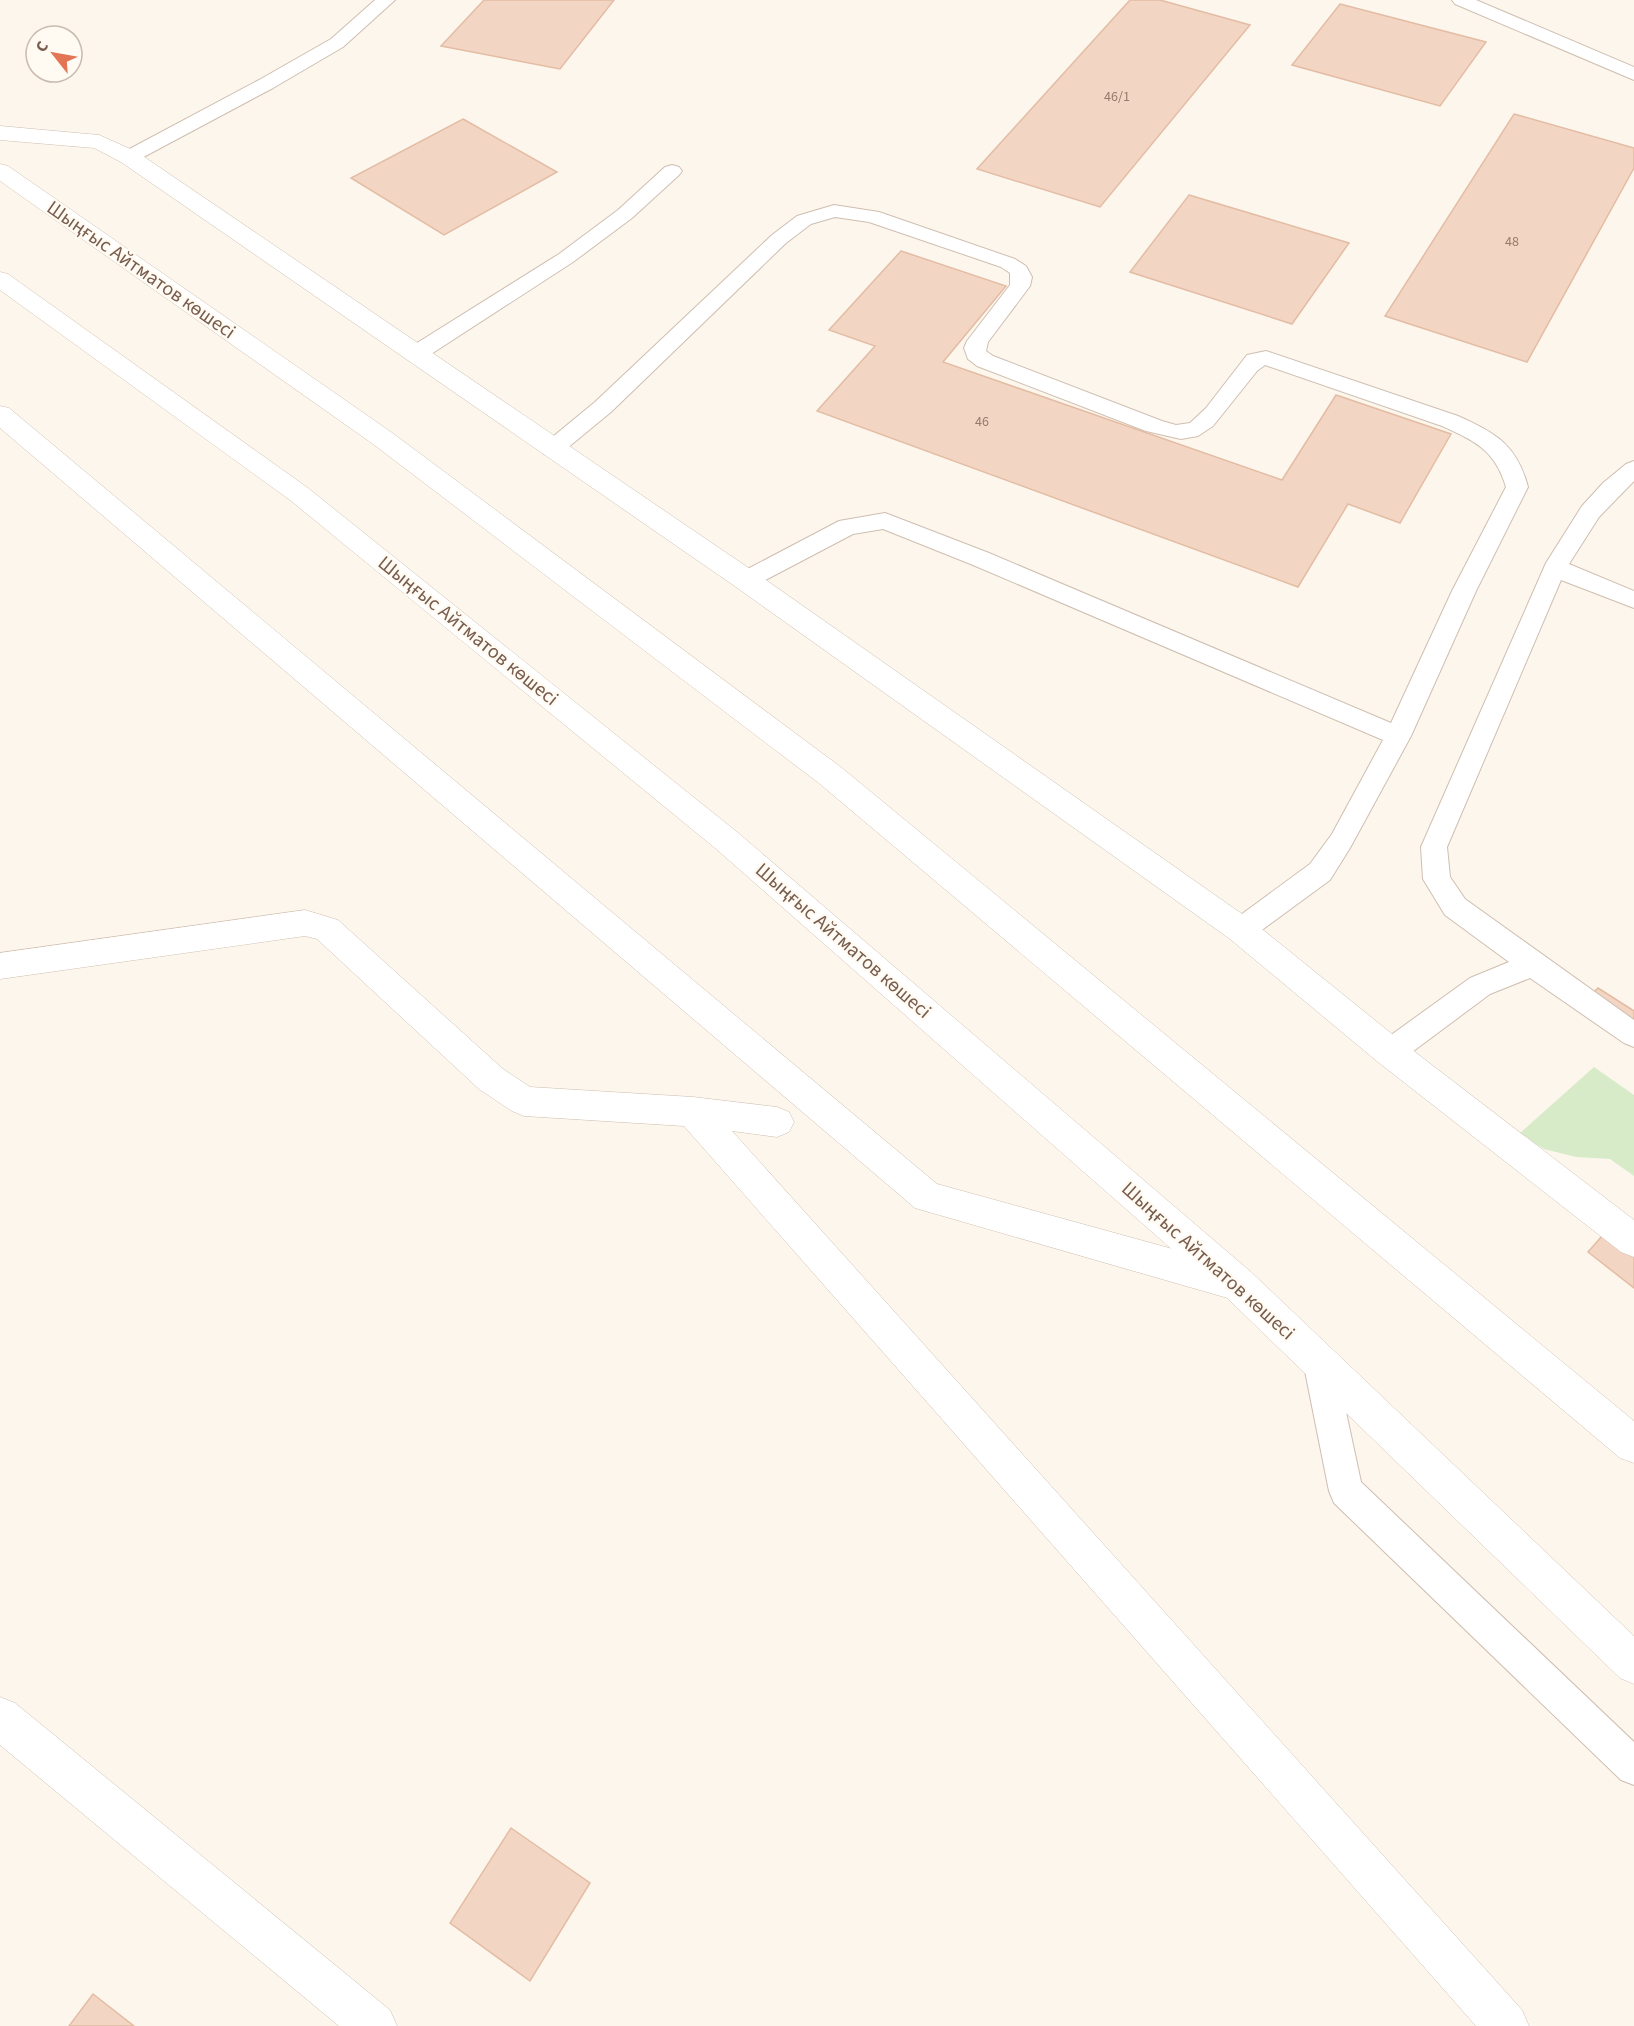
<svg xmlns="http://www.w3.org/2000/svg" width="1634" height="2026" viewBox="0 0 1634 2026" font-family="'Source Sans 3',sans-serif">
<rect width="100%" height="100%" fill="#fcf6ec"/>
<path fill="#d7ebc9" d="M1594,1067L1634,1095V1176L1610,1159L1576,1157L1544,1149L1519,1134Z"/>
<path fill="#f2d6c3" stroke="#e4bca4" stroke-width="1.5" d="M484,0H614L560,69L441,46Z
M1130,0H1160L1250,25L1100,207L977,169Z
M1340,4L1486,42L1440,106L1292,65Z
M1514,114L1634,148V168L1527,362L1385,316Z
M463,119L557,172L444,235L351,178Z
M1189,195L1349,243L1292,324L1130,272Z
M901,251L1006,286L943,362L1282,480L1336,395L1451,434L1400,523L1348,504L1298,587L817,411L875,346L829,330Z
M1598,988L1634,1011V1020L1585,1001Z
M1610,1227L1634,1245V1288L1588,1252Z
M511,1828L590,1883L530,1981L450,1923Z
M93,1994L134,2026H69Z"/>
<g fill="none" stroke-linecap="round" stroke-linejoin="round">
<g stroke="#cfbeb0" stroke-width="2">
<path id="service" d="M375,0H395L343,47L273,88L136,161H122L119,157L122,153L259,80L331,39Z
M1452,0H1476L1634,67V80L1455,4Z
M672,165L679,167L682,171L679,175L632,218L573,262L425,358L417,360L409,358L406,353L409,348L559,254L618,210L665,167Z
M834,205L879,212L1015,259L1026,266L1032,277L1030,286L988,342L986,351L993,356L1162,421L1176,425L1190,423L1206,408L1247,355L1266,351L1458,416C1496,433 1517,445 1528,487L1476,591L1411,736L1350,848L1330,880L1251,938L1241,941L1231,938L1227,930L1231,922L1310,864L1332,834L1383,740L973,565L883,529L853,534L754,586L746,588L738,586L734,580L738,574L839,521L885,513L989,553L1391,723L1452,591L1506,487C1495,450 1475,441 1442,426L1265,365L1257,371L1213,426L1198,436L1181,439L1146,431L977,366L968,359L964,348L967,341L1010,285V273L1001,267L869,222L835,217L811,224L786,243L611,412L560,454L552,456L544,454L541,449L544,444L595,402L772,235L797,216Z
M1634,461V481L1599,517L1569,564L1634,591V608L1561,580L1447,847L1450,877L1465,899L1634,1020V1047L1624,1043L1530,978L1490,994L1400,1061L1390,1064L1380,1061L1376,1052L1380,1043L1470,978L1509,962L1445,915L1423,879L1421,847L1546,563L1582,506L1603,483L1626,464Z
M1319,1346L1330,1350L1335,1361L1361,1482L1634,1742V1785L1621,1780L1334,1503L1329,1491L1303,1361L1308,1350Z"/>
</g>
<g stroke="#cfbeb0" stroke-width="1">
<path id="minor" d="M0,126L99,135L137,152L756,573L1252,921L1402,1042L1634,1220V1257L1621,1252L1378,1062L1230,939L736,587L121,162L94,148L0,140Z
M0,406L9,408L937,1184L1238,1267L1251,1272L1256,1284L1251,1296L1238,1301L915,1208L0,428Z
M305,910L338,920L503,1069L530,1087L693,1097L777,1107L789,1112L794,1122L789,1132L777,1137L732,1131L1522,2010L1529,2026H1476L684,1126L524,1116L512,1111L479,1089L317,939L305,936L0,979V953Z
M0,1697L15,1703L390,2010L397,2026H339L0,1745Z"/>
</g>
<g stroke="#d5c0b0" stroke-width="1">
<path id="secondary" d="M0,164L8,166L391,432L842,768L1634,1421V1463L1620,1458L820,784L373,444L0,181Z
M0,272L8,274L308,488L737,832L1251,1272L1634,1636V1684L1620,1678L1225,1296L715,848L290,500L0,290Z"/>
</g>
<use href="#service" fill="#fff" fill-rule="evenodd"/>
<use href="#minor" fill="#fff" fill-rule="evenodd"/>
<use href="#secondary" fill="#fff" fill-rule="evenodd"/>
</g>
<g text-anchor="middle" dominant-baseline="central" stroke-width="4.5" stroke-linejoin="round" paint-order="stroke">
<g font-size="14" fill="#967b6b">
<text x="1117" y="97">46/1</text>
<text x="1512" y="242">48</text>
<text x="982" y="422">46</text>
</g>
<g font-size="20" fill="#785d4e" stroke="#fffaf2">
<text transform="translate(141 270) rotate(35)">Шыңғыс Айтматов көшесі</text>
<text transform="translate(468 631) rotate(39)">Шыңғыс Айтматов көшесі</text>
<text transform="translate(843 941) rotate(41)">Шыңғыс Айтматов көшесі</text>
<text transform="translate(1208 1261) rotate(42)">Шыңғыс Айтматов көшесі</text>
</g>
</g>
<g transform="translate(54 54) rotate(301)"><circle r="28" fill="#fffaf2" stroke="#c9bbb0" stroke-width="1.5"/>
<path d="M0-4.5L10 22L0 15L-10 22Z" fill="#e37454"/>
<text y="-9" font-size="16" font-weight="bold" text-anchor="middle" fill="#785d4e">С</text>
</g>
</svg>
